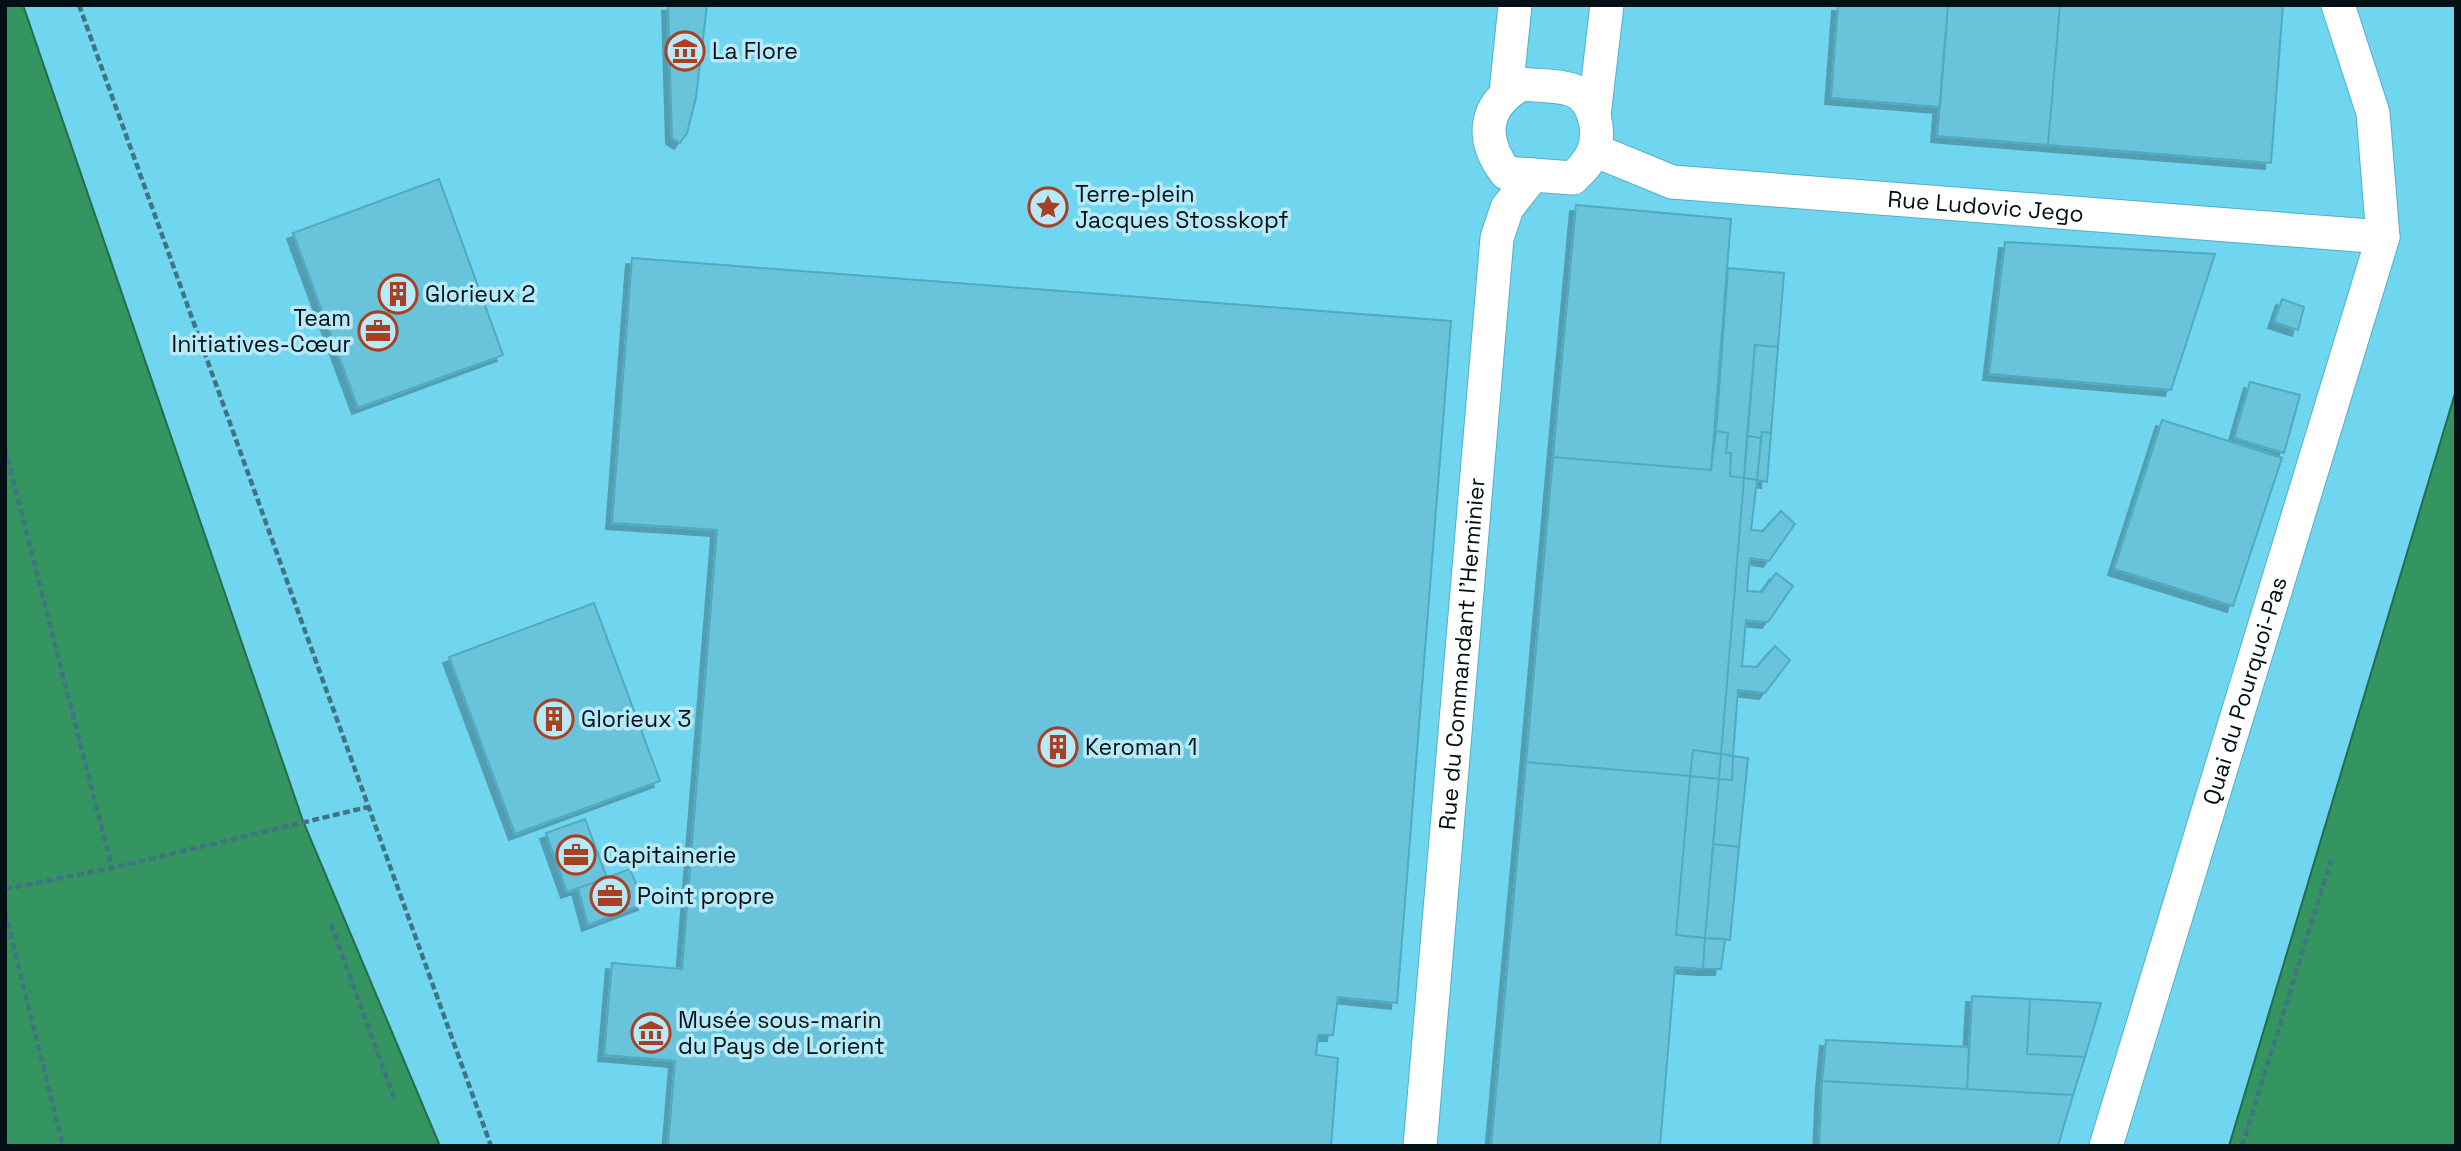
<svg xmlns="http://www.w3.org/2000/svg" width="2461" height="1151" viewBox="0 0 2461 1151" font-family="'Space Grotesk',sans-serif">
<defs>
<filter id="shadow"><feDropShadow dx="-6" dy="6" stdDeviation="0" flood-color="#0004"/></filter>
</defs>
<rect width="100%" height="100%" fill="#87e2fa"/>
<path fill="#70d6f0" d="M23,5H2456V390L2229,1146H440L303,821Z"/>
<path fill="#349561" stroke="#246d4a" stroke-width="2" d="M5,5H23L303,821L440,1146H5Z
M2456,390V1146H2229Z"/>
<path fill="#69c4db" stroke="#4eaac1" stroke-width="2" filter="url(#shadow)" d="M668,5H707L696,97L687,133L680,143L672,138Z
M1838,5H1948L1940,107L1831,98Z
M1948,5H2060L2048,145L1937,136Z
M2060,5H2283L2271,163L2048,145Z
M439,179L503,355L358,408L293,233Z
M1576,205L1731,219L1711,470L1553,457Z
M2005,242L2215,254L2171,390L1989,374Z
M632,258L1451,321L1397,1003L1338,997L1333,1035H1318L1316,1055L1338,1058L1331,1146H668L675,1061L604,1055L612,963L682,969L717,530L612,523Z
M1728,268L1784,273L1778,347L1755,345L1744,478L1730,476L1731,453H1726L1728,433L1716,431Z
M2282,299L2304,307L2298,330L2274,322Z
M1755,345L1778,347L1771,433L1762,432L1761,438L1747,436Z
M2250,382L2300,395L2284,453L2234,438Z
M2162,420L2282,458L2233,606L2114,569Z
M1716,431L1728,433L1726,453H1731L1730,476L1744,478L1721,754L1693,750L1690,776L1526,762L1553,457L1711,470Z
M1762,432L1771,433L1767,482L1757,480Z
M1747,436L1761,438L1757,480L1744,478Z
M1744,478L1757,480L1751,530L1763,531L1781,511L1795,524L1769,561L1750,558L1747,591L1762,592L1776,573L1793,586L1768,622L1746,620L1742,666L1757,667L1775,646L1790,660L1765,693L1738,690L1733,756L1721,754Z
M594,603L660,781L515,834L449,657Z
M1693,750L1721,754L1719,779L1690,776Z
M1721,754L1733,756L1732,780L1719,779Z
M1733,756L1748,758L1739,847L1713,844L1719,779L1732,780Z
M1526,762L1690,776L1676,935L1705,938L1703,969L1675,967L1660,1146H1491Z
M1690,776L1719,779L1705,938L1676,935Z
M585,819L607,878L567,892L546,833Z
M1713,844L1739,847L1730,940L1705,938Z
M630,869L644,904L588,925L578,888Z
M1705,938L1725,939L1721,969H1703Z
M1972,996L2030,999L2027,1054L2085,1057L2073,1095L1967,1089Z
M2030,999L2101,1003L2085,1057L2027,1054Z
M1826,1040L1969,1047L1967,1089L1822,1081Z
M1822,1081L1967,1089L2073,1095L2058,1146H1819Z"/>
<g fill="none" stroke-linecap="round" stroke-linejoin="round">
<g stroke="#53afc6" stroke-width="35">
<g id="street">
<path d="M1522,84C1538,86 1557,85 1572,90C1595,98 1601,132 1593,152C1589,163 1581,170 1573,178L1506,173C1480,139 1483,105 1522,84Z"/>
<path d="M1506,93L1515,5"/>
<path d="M1594,115L1607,5"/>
<path id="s1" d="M1594,150L1672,182L2383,237"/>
<path id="s2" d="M1420,1146L1497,238L1507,208L1533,175"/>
<path id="s3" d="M2106,1146L2383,237L2373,113L2338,5"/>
</g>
</g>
<path stroke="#407482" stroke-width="4.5" stroke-dasharray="7 3.5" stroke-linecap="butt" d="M79,5L491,1146
M5,448L112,868
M5,889L112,868L368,807
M5,912L63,1146
M331,924L394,1098
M2242,1146L2331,860"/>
<use href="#street" stroke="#fff" stroke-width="33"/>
</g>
<defs>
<g id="museum-ring" transform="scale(2.0125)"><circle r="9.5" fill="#b6eaf8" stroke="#a94023" stroke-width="1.5"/><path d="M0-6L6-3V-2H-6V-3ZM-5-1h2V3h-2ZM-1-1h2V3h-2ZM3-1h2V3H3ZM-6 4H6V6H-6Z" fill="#a94023"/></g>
<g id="sight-ring" transform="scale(2.0125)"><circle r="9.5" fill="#b6eaf8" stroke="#a94023" stroke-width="1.5"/><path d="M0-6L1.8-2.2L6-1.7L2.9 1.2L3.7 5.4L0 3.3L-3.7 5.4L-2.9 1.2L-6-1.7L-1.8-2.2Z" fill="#a94023"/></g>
<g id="building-ring" transform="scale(2.0125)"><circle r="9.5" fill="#b6eaf8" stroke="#a94023" stroke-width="1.5"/><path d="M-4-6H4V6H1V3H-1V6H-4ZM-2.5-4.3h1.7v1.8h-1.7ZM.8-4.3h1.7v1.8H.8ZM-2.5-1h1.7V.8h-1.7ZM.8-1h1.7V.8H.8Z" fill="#a94023"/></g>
<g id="office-ring" transform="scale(2.0125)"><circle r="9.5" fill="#b6eaf8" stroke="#a94023" stroke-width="1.5"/><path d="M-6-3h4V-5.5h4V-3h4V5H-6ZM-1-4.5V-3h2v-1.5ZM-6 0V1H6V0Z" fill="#a94023"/></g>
</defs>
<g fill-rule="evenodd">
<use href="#museum-ring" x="685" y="51"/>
<use href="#sight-ring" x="1048" y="207"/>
<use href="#building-ring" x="398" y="294"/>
<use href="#office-ring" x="378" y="331"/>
<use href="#building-ring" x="554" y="719"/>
<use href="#building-ring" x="1058" y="747"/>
<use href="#office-ring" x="576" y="855"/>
<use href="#office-ring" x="610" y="896"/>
<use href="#museum-ring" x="651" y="1033"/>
</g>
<g text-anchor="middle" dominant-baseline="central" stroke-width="7" stroke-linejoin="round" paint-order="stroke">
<g font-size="23" fill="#001015" stroke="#b6eaf8" text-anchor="start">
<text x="712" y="51">La Flore</text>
<text x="1075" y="194">Terre-plein<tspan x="1075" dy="26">Jacques Stosskopf</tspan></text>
<text x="425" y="294">Glorieux 2</text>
<text x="351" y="318" text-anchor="end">Team<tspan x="351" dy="26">Initiatives-Cœur</tspan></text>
<text x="581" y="719">Glorieux 3</text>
<text x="1085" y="747">Keroman 1</text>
<text x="603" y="855">Capitainerie</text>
<text x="637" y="896">Point propre</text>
<text x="678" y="1020">Musée sous-marin<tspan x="678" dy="26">du Pays de Lorient</tspan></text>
</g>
<g font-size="23" fill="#001015" stroke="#b6eaf8">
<text stroke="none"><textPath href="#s1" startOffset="399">Rue Ludovic Jego</textPath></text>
<text stroke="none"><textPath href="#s2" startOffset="494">Rue du Commandant l'Herminier</textPath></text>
<text stroke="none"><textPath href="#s3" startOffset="476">Quai du Pourquoi-Pas</textPath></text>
</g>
</g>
<rect width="2461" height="1151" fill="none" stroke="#001015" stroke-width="14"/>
</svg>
